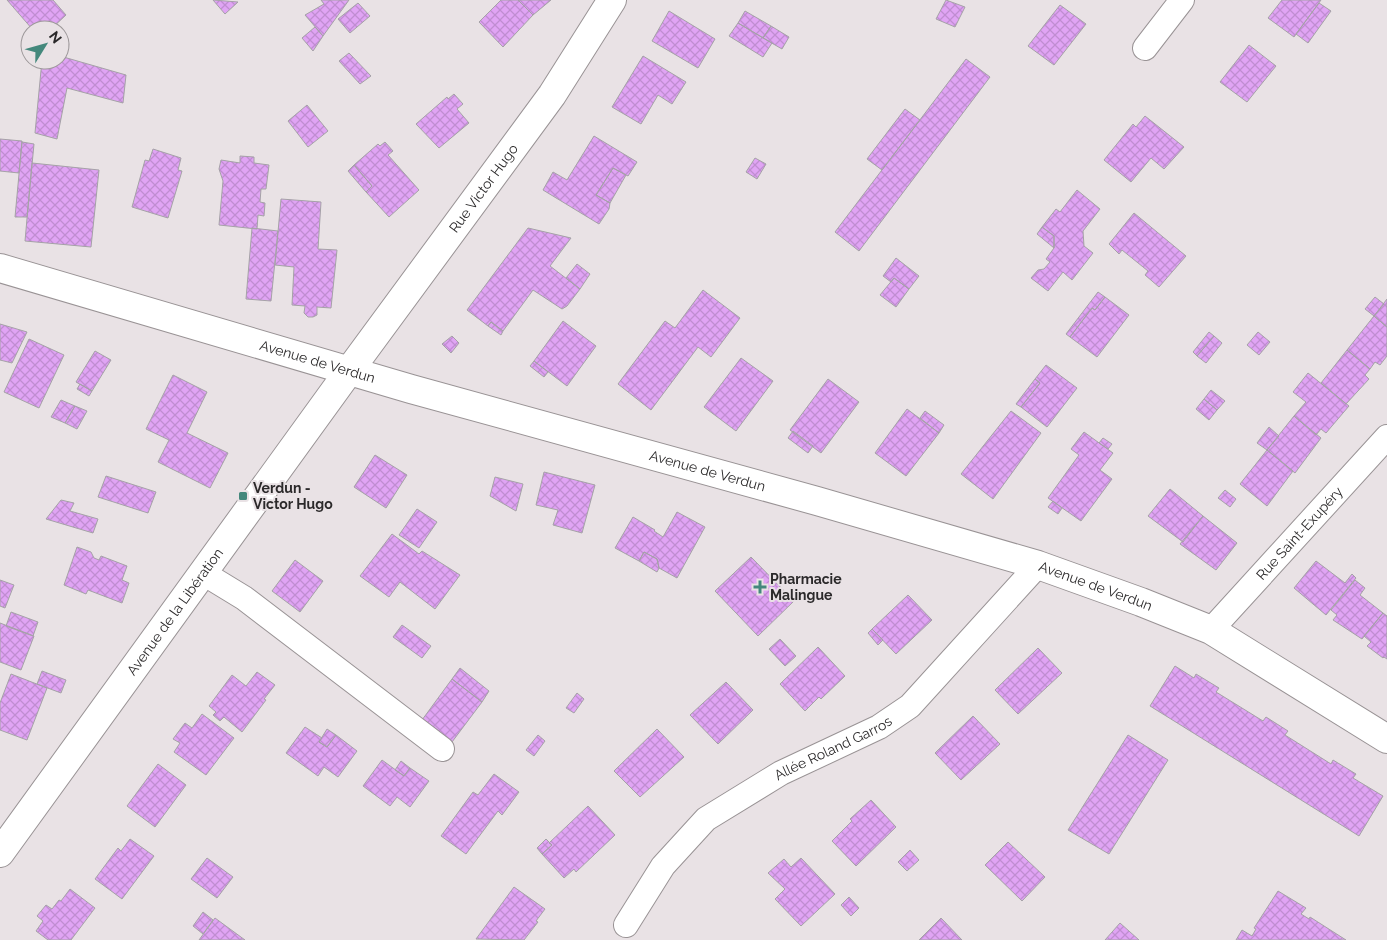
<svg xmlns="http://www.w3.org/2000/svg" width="1387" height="940" viewBox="0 0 1387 940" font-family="Raleway,sans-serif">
<defs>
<pattern id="building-cross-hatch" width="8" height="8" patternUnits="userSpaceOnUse" patternTransform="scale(1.25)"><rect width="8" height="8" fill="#e0a4f4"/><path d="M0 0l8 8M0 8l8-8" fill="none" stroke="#c08dd1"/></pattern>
</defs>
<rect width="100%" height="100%" fill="#e9e2e5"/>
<path fill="url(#building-cross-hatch)" stroke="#a5a2a7" d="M7,0H53L66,15L50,30H33Z
M213,0L238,2L225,14Z
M321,0H349L323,36L305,15L324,4Z
M501,0H518L533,15L503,47L479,22Z
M518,0H551L533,15Z
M946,0L965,7L955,27L936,19Z
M1282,0H1321L1294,37L1268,18Z
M358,3L370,16L350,33L338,19Z
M1319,3L1331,11L1308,43L1296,34Z
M1060,5L1086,24L1054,65L1028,46Z
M669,11L715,39L698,68L652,41Z
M745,11L771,26L763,38L738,23Z
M738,23L772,43L763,57L729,36Z
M771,26L789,37L782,49L763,38Z
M315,27L323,36L313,51L302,38Z
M1249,45L1276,66L1247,102L1220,82Z
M349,53L371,76L360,84L339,61Z
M60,56L126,75L123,103L67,88L57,139L35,133L42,60H60Z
M643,56L686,82L672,104L658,95L641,124L612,107Z
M966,59L990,77L859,251L835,232Z
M454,94L463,104L457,109L469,123L439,148L416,124L447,97L448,99Z
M307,105L328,131L308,147L288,121Z
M905,109L920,120L882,170L867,159Z
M1145,116L1184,147L1164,169L1151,158L1131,182L1104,160L1133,124L1136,127Z
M594,136L637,162L628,176L613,168L596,195L610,203L609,209L599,224L543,190L553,172L567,180Z
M0,139L22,141L19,173L0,171Z
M22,142L34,144L27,217H15Z
M385,142L393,151L388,155L419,190L389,217L366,192L372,186L354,165L378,144L380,146Z
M153,149L181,158L178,170L182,171L168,218L132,207L145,160L149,161Z
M240,156L254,157V163L269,165L266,189H261L260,202L265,203L264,216L258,215L257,229L219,225L223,181L219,169L221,160L240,163Z
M755,158L766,164L757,179L746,172Z
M32,163L99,170L91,247L25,241Z
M354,165L372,186L366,192L348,171Z
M613,168L626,175L610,203L596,195Z
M1077,190L1100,209L1083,231L1084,246L1093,253L1072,280L1063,272L1048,291L1031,278L1038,270L1044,269L1050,262L1046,259L1054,248V236L1042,227L1056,209L1060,212Z
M281,199L321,202L318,249L337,250L331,308L317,307V315L313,317H308L304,313L305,306L292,305L294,267L275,265Z
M1134,213L1186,256L1159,287L1145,275L1148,271L1122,250L1119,254L1109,244Z
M1042,227L1054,236V248L1037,234Z
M252,228L278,231L271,301L246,299Z
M528,228L571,238L550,266L580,289L567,306L562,309L533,290L503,331L491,322L488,326L467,310Z
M896,258L919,276L909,289L894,278L891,282L883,276Z
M577,264L590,274L580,289L566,278Z
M894,278L909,289L896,307L880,295Z
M703,290L740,318L711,357L698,347L651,410L618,384L665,321L675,328Z
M1098,292L1105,297L1095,310L1092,308L1070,337L1066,334Z
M1105,297L1129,315L1097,357L1070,337L1092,308L1095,310Z
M1375,297L1384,304L1374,316L1365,309Z
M1387,299V327L1374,316Z
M1374,316L1387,327V356L1380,365L1375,362L1370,369L1347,350Z
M563,321L596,346L567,386L534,361Z
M491,322L503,331L501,335L488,326Z
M0,324L27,332L12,363L0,360Z
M1209,332L1214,336L1197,356L1193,352Z
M1258,332L1270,342L1259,355L1247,345Z
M452,336L459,343L451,353L442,344Z
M1214,336L1222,343L1206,363L1197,356Z
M29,339L64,355L39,408L4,392Z
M1347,350L1370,369L1365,375L1369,379L1346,404L1321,383Z
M95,351L111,360L92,391L76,382Z
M741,358L773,381L736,431L704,407Z
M534,361L548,372L544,377L530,366Z
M1046,365L1077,388L1047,427L1021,407L1040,383L1035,379Z
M1308,373L1349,406L1326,433L1321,429L1316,435L1294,416L1306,402L1293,392Z
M173,375L207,392L187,433L228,453L210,488L158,462L169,440L146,429Z
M828,379L859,402L821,453L790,430Z
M1035,379L1040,383L1021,407L1016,404Z
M80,384L92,391L89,396L77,389Z
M1211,390L1225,401L1217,410L1204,399Z
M1204,399L1217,410L1209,420L1196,409Z
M61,400L75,406L65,423L51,417Z
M75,406L87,411L77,429L65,423Z
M907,409L939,433L906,476L875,453Z
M925,411L944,425L939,433L920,418Z
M1011,411L1041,433L993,499L961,474Z
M1294,416L1321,438L1295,473L1267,450Z
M1269,427L1279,436L1267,450L1257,443Z
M793,431L813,446L808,453L788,438Z
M1084,432L1113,453L1100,470L1112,479L1081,521L1048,498L1079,455L1071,449Z
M1103,438L1112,444L1108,449L1099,443Z
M1267,450L1293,471L1267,506L1240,484Z
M375,455L407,475L386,508L354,487Z
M544,472L595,485L582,533L553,525L558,510L536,505Z
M106,476L156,492L148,513L98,497Z
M495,477L523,484L516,511L490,496Z
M1170,489L1203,516L1183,542L1148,516Z
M1225,490L1236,499L1230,507L1218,498Z
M61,500L74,503L70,511L98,519L93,533L46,519Z
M1053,501L1062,508L1058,514L1048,507Z
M417,509L437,522L419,548L399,535Z
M677,512L705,527L677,578L659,568L657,559L644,552L639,561L615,548L633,517L655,530L654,531L663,537Z
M1203,516L1237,543L1216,570L1180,544Z
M392,534L419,554L422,551L460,575L435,609L400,582L389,597L360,576Z
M77,547L91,552L94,558L99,560L101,556L127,566L122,580L129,583L122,603L88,590L86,594L64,585Z
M644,552L657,559L659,568L657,572L639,561Z
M751,557L794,601L758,636L715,591Z
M295,560L323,581L300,612L272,591Z
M1316,561L1345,583L1352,574L1356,578L1326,615L1294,588Z
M0,580L14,585L5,608L0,606Z
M1355,580L1365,588L1360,595L1383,613L1362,639L1333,620L1337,615L1331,610Z
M908,595L932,620L896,654L872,629Z
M11,612L38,622L33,636L6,626Z
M1383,613L1387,616V659L1384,657L1383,658L1367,646L1371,642L1364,636Z
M0,623L34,636L21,670L0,662Z
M402,625L431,646L422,658L393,637Z
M872,629L883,640L878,645L868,633Z
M780,639L796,656L785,666L769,649Z
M818,647L845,676L821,699L819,697L805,711L780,684Z
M1038,648L1062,673L1018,714L995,690Z
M1175,666L1194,678L1196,674L1219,688L1216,692L1263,721L1266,717L1288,731L1285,735L1331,764L1333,760L1356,774L1353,778L1383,796L1359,836L1150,706Z
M460,668L489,691L482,702L452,679Z
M42,671L66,680L61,693L37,684Z
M257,672L275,685L264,699L266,700L242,732L224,717L220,721L213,715L216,712L209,706L232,675L246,686Z
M11,674L47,688L27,740L0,730V703Z
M452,679L482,702L452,742L422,720Z
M726,682L753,710L718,744L690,715Z
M577,693L584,699L574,713L566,708Z
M202,714L234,738L206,775L174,752L180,743L173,739L185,723L192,728Z
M973,716L1000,744L961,780L935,753Z
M305,727L322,738L319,742L327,747L336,735L357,751L338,777L324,767L318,776L286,753Z
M327,729L336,735L327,747L319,742Z
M657,729L684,757L640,797L614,771Z
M538,735L545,741L534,756L526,750Z
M1128,735L1168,760L1109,854L1068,830Z
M382,760L404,776L410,768L429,781L410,807L397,797L390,806L363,786Z
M401,761L410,768L404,776L395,770Z
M158,764L186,785L155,827L127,806Z
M494,774L519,792L502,815L498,811L466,854L441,836L473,792L478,795Z
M871,800L896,827L856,866L832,841L852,821L850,819Z
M588,806L615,835L576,872L574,869L564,878L542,854L552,845L549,843Z
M130,839L154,856L122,899L95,879L118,848L121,851Z
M546,839L552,845L542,854L537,848Z
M1008,842L1045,877L1022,901L985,865Z
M910,850L919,860L907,871L898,862Z
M207,858L233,877L217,898L191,879Z
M801,858L835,894L801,926L775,899L785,889L768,873L784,859L791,867Z
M514,887L545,909L536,921L538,922L524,940L476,939Z
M70,889L95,908L71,940H48L36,931L43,921L37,916L46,905L52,909L59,900L61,901Z
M1278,891L1306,908L1301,914L1309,919L1310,917L1346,940H1236L1242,930L1252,936L1256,929L1254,928Z
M849,897L859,908L851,916L841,905Z
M203,912L213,920L203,934L193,926Z
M215,918L245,940H199Z
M941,918L962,940H919Z
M1120,923L1139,940H1105Z"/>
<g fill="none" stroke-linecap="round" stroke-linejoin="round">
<g stroke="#999395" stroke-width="26">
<g id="minor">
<path d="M1145,48L1182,0"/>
<path d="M203,573L244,598L442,749"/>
<path id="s1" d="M1211,630L1387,437"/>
<path id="s2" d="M626,925L663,866L706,819L781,773L879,727L910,706L1038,565"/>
</g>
</g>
<g stroke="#999395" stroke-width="30">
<g id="tertiary">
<path id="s3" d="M0,853L349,371L552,95L612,0"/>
</g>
</g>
<g stroke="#999395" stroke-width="30">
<g id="secondary">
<path id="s4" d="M0,268L411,389L817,501L1038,565L1141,602L1211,630L1387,739"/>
</g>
</g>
<use href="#minor" stroke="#fff" stroke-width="24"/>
<use href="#tertiary" stroke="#fff" stroke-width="28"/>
<use href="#secondary" stroke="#fff" stroke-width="28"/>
</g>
<g fill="#44887c" stroke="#e9e2e5" stroke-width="2">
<rect x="238" y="491" width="10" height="10" rx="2.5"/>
<path d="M757.5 579.5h5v5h5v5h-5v5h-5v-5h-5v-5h5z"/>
</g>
<g text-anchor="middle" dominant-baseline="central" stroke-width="4" stroke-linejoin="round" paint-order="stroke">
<g font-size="14" fill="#2b292a" stroke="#e9e2e5">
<text stroke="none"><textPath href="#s3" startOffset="822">Rue Victor Hugo</textPath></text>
<text stroke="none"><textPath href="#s4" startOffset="331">Avenue de Verdun</textPath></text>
<text stroke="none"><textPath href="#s4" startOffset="736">Avenue de Verdun</textPath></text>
<text stroke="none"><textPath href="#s1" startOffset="131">Rue Saint-Exupéry</textPath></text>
<text stroke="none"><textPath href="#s4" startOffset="1141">Avenue de Verdun</textPath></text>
<text stroke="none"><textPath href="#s3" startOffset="298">Avenue de la Libération</textPath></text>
<text stroke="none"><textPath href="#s2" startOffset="279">Allée Roland Garros</textPath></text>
</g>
<g font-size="14" font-weight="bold" fill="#2b292a" stroke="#e9e2e5" text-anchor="start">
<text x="253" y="488">Verdun -<tspan x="253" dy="16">Victor Hugo</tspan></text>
<text x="770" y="579">Pharmacie<tspan x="770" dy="16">Malingue</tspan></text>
</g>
</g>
<g transform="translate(45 45) rotate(53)"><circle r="24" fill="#e9e2e5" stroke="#9d989a"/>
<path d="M0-4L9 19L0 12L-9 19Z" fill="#44887c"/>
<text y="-8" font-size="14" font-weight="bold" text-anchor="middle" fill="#2b292a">N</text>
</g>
</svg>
